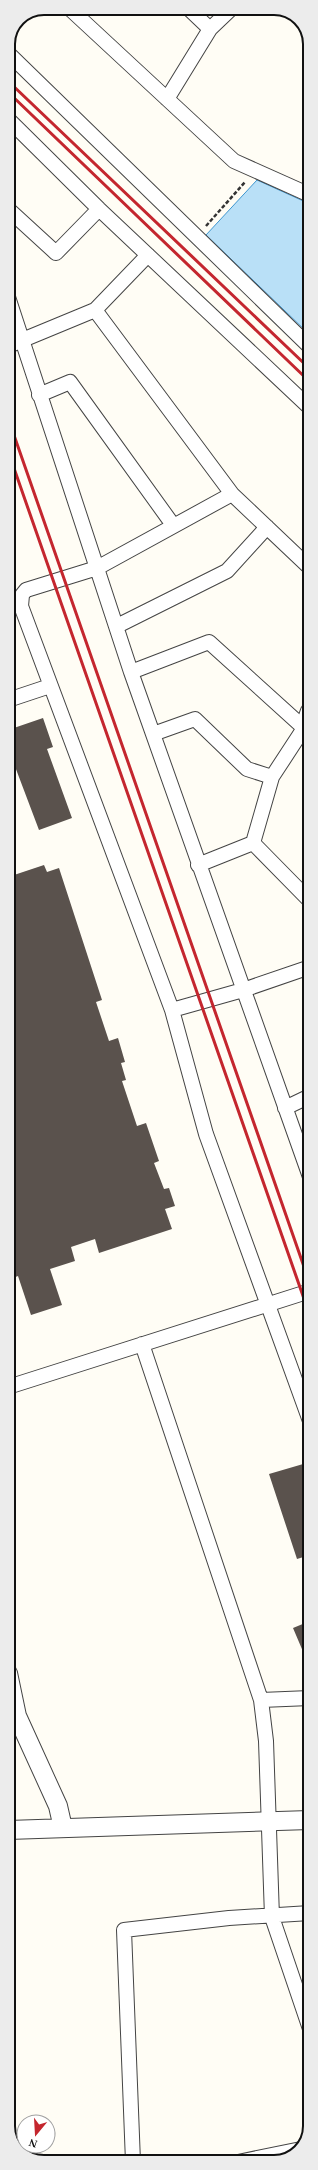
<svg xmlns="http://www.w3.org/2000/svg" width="318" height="2170" viewBox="0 0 318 2170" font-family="Georgia,serif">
<rect width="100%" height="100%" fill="#fffdf5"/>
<path fill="#b9e0f7" stroke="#3f96cf" d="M257,180L310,204V335L206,235Z"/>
<path fill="#5a524d" d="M43,718L53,747L47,749L72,818L39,830L8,748V730Z
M44,865L47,872L59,868L102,1000L96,1002L109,1041L118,1038L125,1062L121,1063L126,1080L122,1081L137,1126L146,1123L159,1161L154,1163L164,1189L169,1188L175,1206L165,1209L172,1229L99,1253L95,1239L71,1247L75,1261L50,1269L62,1305L31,1315L18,1276L8,1280V877Z
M310,1462V1555L297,1559L269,1474Z
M310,1621V1668L293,1628Z"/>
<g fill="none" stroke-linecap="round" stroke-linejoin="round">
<g stroke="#444" stroke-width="16">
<path id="minor" d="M69,8L234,161L310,195
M188,8L210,29
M8,53L310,347
M167,99L210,29L232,8
M8,119L99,209L310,408
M8,209L56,253L99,209
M8,297L131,672L310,1177
M95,310L232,494L310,568
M8,346L95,310L148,255
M39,395L70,382L173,525
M232,494L97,568L26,590L22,595L21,606L172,1010L206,1134L310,1421
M117,626L227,571L267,527
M131,672L209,642L304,728L272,777L253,843
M8,700L50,686
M153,734L195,719L247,769L272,777
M253,843L310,901
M198,865L253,843
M172,1010L243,990L310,967
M285,1108L310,1096
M142,1344L261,1700L266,1741L272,1917L310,2029
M8,1387L310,1291
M261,1700L310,1698
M133,2162L124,1930L229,1918L310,1913
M238,2162L301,2149"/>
</g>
<g stroke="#444" stroke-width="20">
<path id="tertiary" d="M310,711L304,728L310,734
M8,1673L17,1716L58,1806L63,1828
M8,1830L310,1820"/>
</g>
<path stroke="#333" stroke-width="2.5" stroke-dasharray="4 2" stroke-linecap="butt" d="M206,226L245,182"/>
<use href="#minor" stroke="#fff" stroke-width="14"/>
<use href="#tertiary" stroke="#fff" stroke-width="18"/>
<path stroke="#c4262e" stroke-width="3" d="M8,81L310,369
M8,92L310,382
M8,418L310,1284
M8,451L310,1316"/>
</g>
<path d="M0 0H318V2170H0ZM44 15H274A29 29 0 0 1 303 44V2126A29 29 0 0 1 274 2155H44A29 29 0 0 1 15 2126V44A29 29 0 0 1 44 15Z" fill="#ececec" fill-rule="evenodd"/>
<path fill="none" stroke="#111" stroke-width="2" d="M44 15H274A29 29 0 0 1 303 44V2126A29 29 0 0 1 274 2155H44A29 29 0 0 1 15 2126V44A29 29 0 0 1 44 15Z"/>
<g transform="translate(36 2134) rotate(198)"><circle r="19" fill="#ffffff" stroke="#a0a0a0"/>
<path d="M0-3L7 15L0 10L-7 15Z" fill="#c4262e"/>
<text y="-6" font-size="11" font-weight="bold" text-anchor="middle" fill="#111111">N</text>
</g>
</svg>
